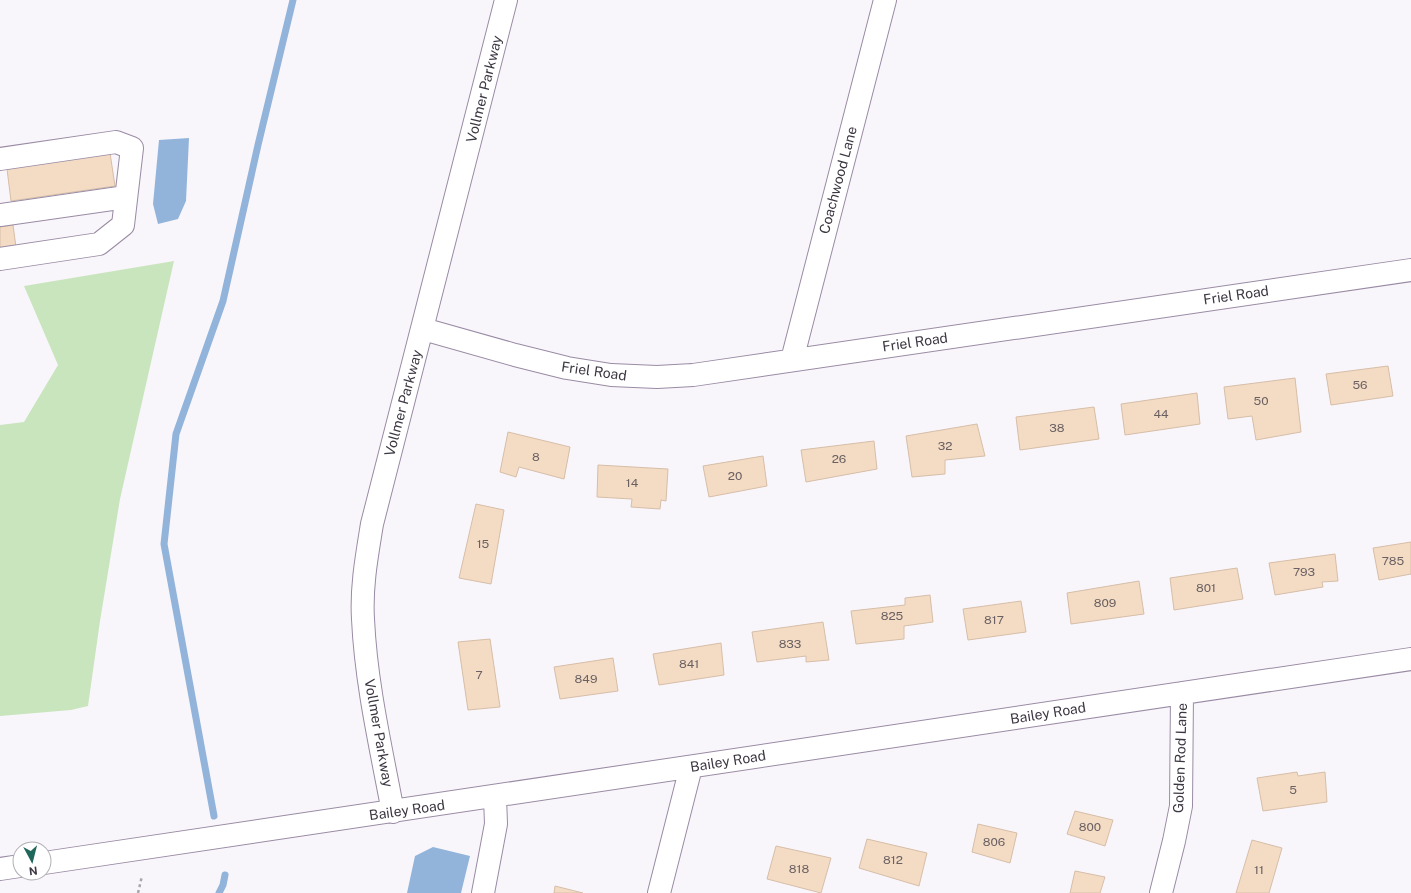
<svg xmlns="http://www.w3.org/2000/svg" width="1411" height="893" viewBox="0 0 1411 893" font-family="'Public Sans',sans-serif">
<rect width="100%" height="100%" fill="#f9f6fb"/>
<path fill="#c8e5bd" d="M174,261L120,499L100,621L88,706L71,710L0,716V425L24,422L58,365L24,286Z"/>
<path fill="#92b4db" d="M189,138L186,201L178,219L158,224L153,204L159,140Z
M433,847L470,856L461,893H407L415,856Z"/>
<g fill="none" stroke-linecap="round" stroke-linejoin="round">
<path stroke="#92b4db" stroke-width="7" d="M214,816L164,544L176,434L223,301L258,145L293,0
M219,893L223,885L225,875"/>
</g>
<path fill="#f3dbc4" stroke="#d6bea8" d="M110,153L115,186L11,201L7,169Z
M13,225L16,247L0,249V227Z
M1388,366L1393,396L1331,405L1326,374Z
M1295,378L1301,432L1256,440L1252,416L1228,419L1224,387Z
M1197,393L1200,424L1125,435L1121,404Z
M1094,407L1099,439L1020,450L1016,417Z
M977,424L985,456L945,460V474L912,477L906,436Z
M508,432L570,447L564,479L519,467L516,477L500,472Z
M874,441L877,469L806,482L801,450Z
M763,456L767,486L709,497L703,466Z
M598,465L668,469L666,501L661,500L660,509L631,507L632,499L597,497Z
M476,504L504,510L491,584L459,578Z
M1411,542V574L1379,580L1373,548Z
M1335,554L1338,581L1322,582L1323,587L1275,595L1269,563Z
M1237,568L1243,599L1174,610L1170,578Z
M1139,581L1144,614L1071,624L1067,593Z
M930,595L933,622L904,626V639L856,644L851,611L905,605V598Z
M1021,601L1026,632L968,640L963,609Z
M823,622L829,660L806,662V656L757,662L752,632Z
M490,639L500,707L468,710L458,642Z
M721,643L724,675L659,685L653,654Z
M613,658L618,691L560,699L554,667Z
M1297,772L1298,776L1325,772L1327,802L1263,811L1257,778Z
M1075,811L1113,820L1105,846L1067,834Z
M978,824L1017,833L1010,863L972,852Z
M867,839L927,853L919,886L859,868Z
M1252,840L1282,848L1269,893H1236Z
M776,846L831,858L821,893L767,879Z
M1075,871L1105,877L1100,893H1070Z
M555,886L583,893H554Z"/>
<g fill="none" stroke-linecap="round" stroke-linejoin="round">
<g stroke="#998ba4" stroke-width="24">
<path id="minor" d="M0,159L116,142L132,148L123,225L99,244L0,259
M0,215L126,197
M423,329L515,355L567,368L611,375L657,377L693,375L1411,270
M792,360L885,0
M393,812C381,748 366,684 363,619C361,587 367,555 372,524L506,0
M44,863L1411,659
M0,869L20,866
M483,893L496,824L495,797
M659,893L691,767
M1161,893L1174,841L1181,806L1182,693"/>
</g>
<path stroke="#aaa6ae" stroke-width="2.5" stroke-dasharray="3 3" stroke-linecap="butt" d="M138,893L142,876"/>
<use href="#minor" stroke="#fff" stroke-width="22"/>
</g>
<g text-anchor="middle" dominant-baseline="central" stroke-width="3.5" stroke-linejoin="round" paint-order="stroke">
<g font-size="12" fill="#6a6062">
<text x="1360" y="385">56</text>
<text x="1261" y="401">50</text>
<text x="1161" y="414">44</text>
<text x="1057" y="428">38</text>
<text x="945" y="446">32</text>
<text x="536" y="457">8</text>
<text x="839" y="459">26</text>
<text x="735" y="476">20</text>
<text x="632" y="483">14</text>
<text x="483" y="544">15</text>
<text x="1393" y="561">785</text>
<text x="1304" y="572">793</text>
<text x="1206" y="588">801</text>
<text x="1105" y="603">809</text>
<text x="892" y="616">825</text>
<text x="994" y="620">817</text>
<text x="790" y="644">833</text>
<text x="689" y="664">841</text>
<text x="479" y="675">7</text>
<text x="586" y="679">849</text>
<text x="1293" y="790">5</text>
<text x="1090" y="827">800</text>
<text x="994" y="842">806</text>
<text x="893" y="860">812</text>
<text x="799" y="869">818</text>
<text x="1259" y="870">11</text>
</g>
<g font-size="14" fill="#3d3742" stroke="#fff">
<text transform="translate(484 89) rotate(-76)">Vollmer Parkway</text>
<text transform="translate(838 180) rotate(-75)">Coachwood Lane</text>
<text transform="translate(1236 295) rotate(-8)">Friel Road</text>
<text transform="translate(915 342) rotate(-8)">Friel Road</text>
<text transform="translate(594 371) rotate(8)">Friel Road</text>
<text transform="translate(403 403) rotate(-75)">Vollmer Parkway</text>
<text transform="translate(1048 713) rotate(-9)">Bailey Road</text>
<text transform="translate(379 733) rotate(80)">Vollmer Parkway</text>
<text transform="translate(1180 758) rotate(-88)">Golden Rod Lane</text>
<text transform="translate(728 761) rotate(-9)">Bailey Road</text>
<text transform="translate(407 810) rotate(-8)">Bailey Road</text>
</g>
</g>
<g transform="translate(32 861) rotate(173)"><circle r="19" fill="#ffffff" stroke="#b1afb3"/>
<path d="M0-3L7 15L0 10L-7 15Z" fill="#20675b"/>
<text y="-6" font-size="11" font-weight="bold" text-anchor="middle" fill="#3d3742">N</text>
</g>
</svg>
